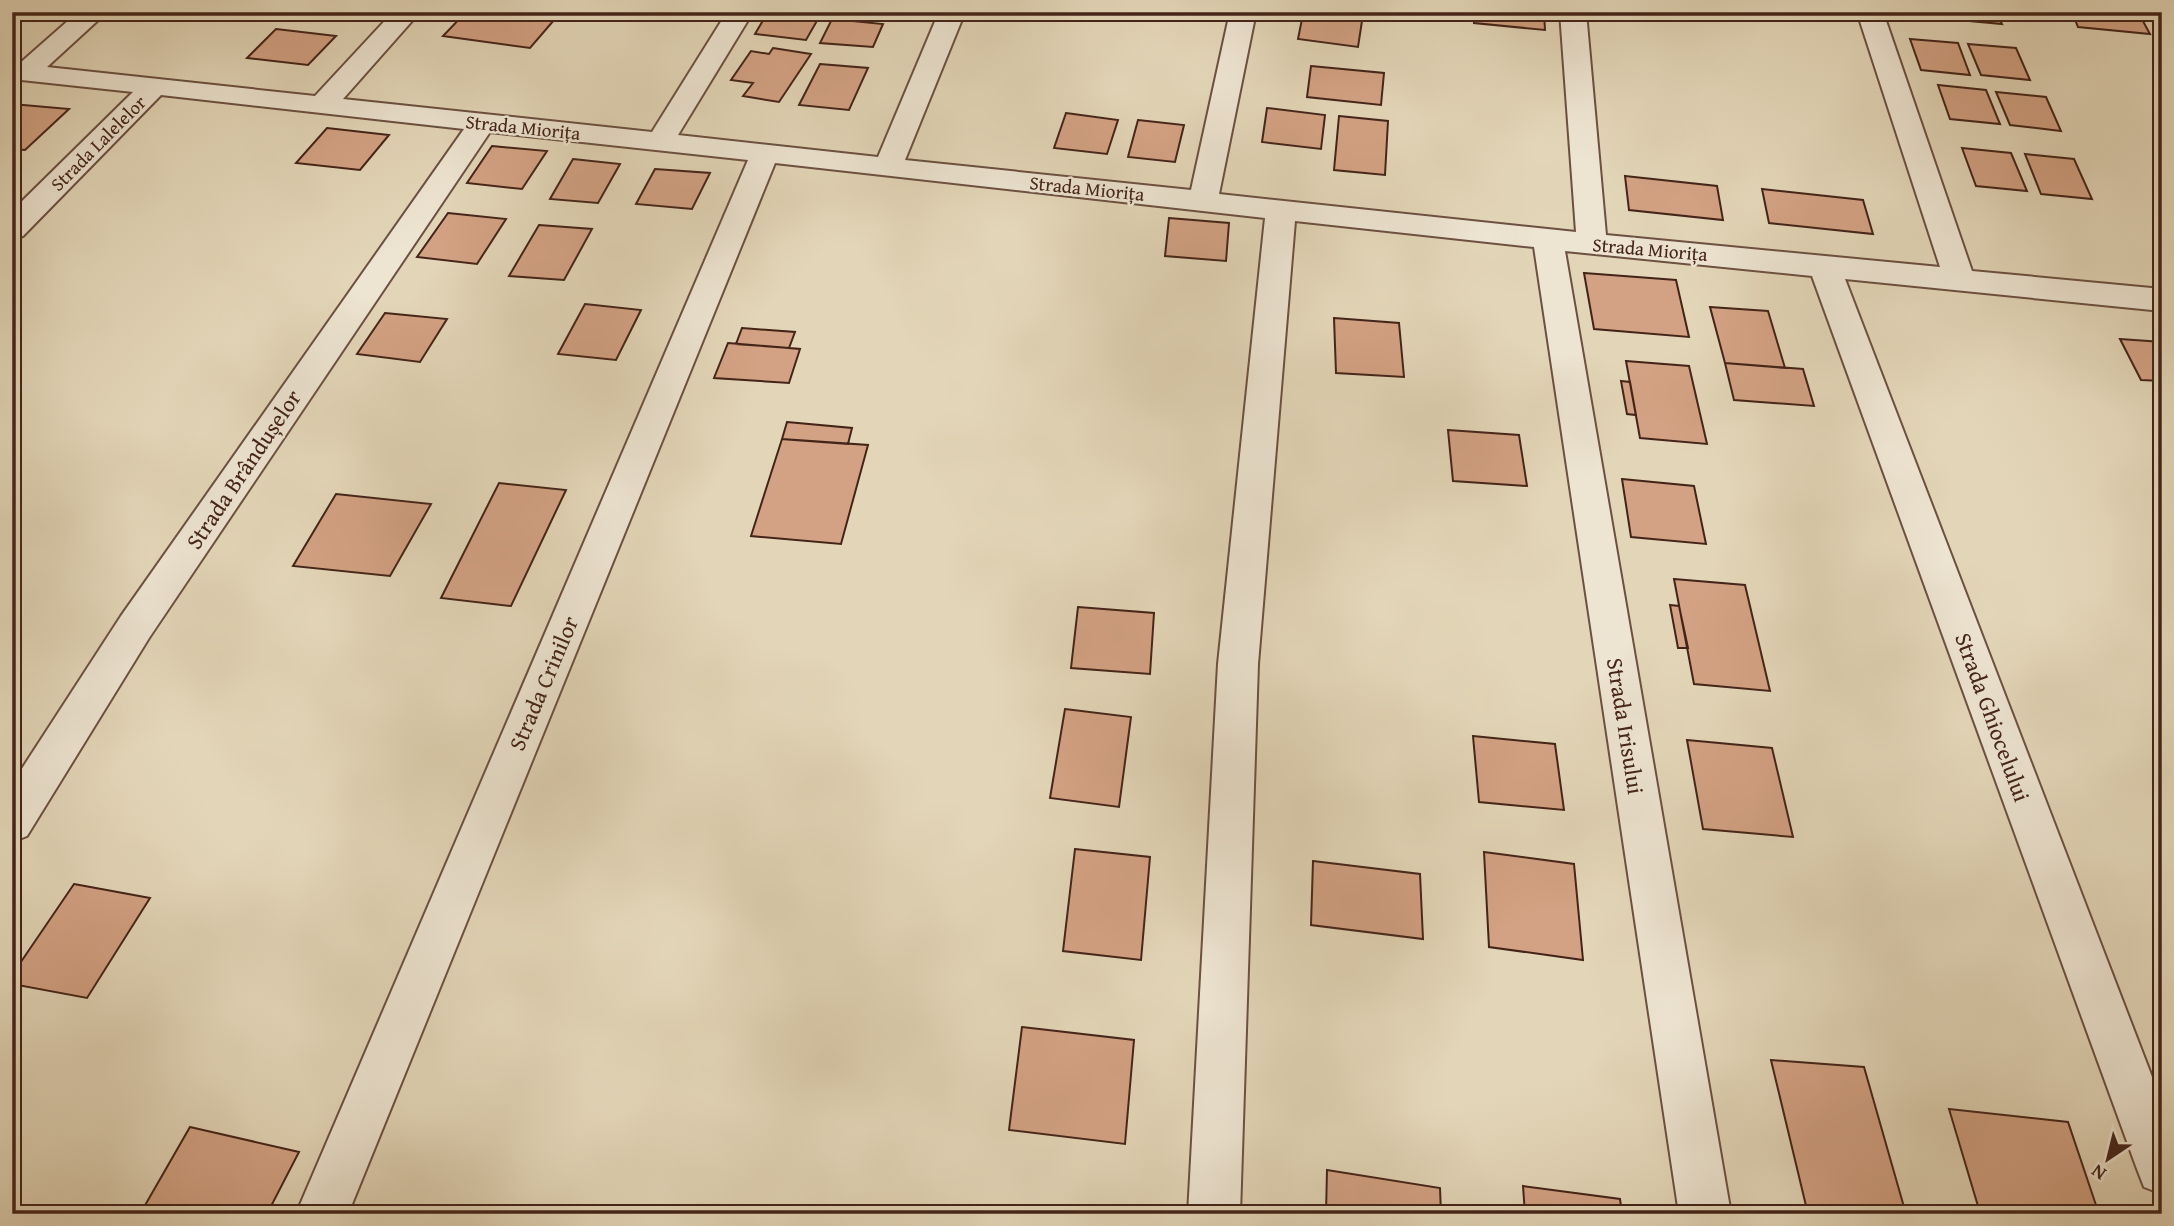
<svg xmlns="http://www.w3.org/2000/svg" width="2174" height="1226" viewBox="0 0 2174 1226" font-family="'Gentium Book Plus',serif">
<rect width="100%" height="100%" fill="#e3d6b8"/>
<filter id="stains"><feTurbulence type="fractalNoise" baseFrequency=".00286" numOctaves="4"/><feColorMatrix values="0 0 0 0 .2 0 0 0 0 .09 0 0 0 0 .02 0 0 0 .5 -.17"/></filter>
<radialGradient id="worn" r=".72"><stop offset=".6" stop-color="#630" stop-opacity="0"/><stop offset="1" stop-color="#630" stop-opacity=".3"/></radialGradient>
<path fill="#d3a284" stroke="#442419" stroke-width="2" d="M466,12H561L530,48L443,36Z
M768,12H822L806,40L755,34Z
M1474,12H1544L1545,30L1474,23Z
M1904,12H1996L2002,24L1905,15Z
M2072,12H2138L2150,34L2078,27Z
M1303,14L1362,21L1358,47L1298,39Z
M832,19L883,24L873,47L820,43Z
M276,29L336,36L308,65L247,58Z
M1910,39L1958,43L1970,75L1921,70Z
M1968,44L2016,48L2030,80L1981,75Z
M773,48L811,54L779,102L743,96L753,83L731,80L751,51L769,54Z
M820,64L868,68L849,110L799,105Z
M1311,66L1384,73L1381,105L1307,97Z
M1938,85L1986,90L2000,124L1950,119Z
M1996,92L2046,97L2061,131L2010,125Z
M12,104L69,109L25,150L12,149Z
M1267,108L1325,115L1321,149L1262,142Z
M1066,113L1118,120L1107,154L1054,148Z
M1339,116L1388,121L1385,175L1334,170Z
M1138,120L1184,125L1175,162L1128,157Z
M327,128L389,135L360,170L296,163Z
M492,146L547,151L522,189L467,183Z
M1962,148L2011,153L2027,191L1976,186Z
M2025,154L2074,159L2092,199L2041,194Z
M573,159L620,164L598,203L550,199Z
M655,169L710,173L692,209L636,204Z
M1625,176L1717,186L1723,220L1629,210Z
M1762,189L1863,200L1873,234L1769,223Z
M448,213L506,219L477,264L417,257Z
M1169,218L1229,223L1226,261L1165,256Z
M539,225L592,229L564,280L509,276Z
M1584,273L1676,280L1689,337L1594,329Z
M585,304L641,310L616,360L558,354Z
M1710,307L1768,311L1785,368L1725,363Z
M385,313L447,319L420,362L357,354Z
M1334,318L1399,323L1404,377L1336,373Z
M742,328L795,332L789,348L736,344Z
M2120,339L2162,342V381L2141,380Z
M728,343L800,349L789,383L714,378Z
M1626,361L1689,366L1707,444L1640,438Z
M1725,363L1803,369L1814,406L1734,400Z
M1621,381L1630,382L1636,415L1627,414Z
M787,422L852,428L848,444L782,439Z
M1448,430L1519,435L1527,486L1453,481Z
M782,439L868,445L841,544L751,536Z
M1622,479L1694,486L1706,544L1631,537Z
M499,483L566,490L511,606L441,598Z
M336,494L431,504L390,576L293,566Z
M1674,579L1745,585L1770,691L1694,684Z
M1670,605L1679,606L1688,648H1678Z
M1078,607L1154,613L1150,674L1071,668Z
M1065,709L1131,717L1119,807L1050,798Z
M1473,736L1555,744L1564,810L1479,802Z
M1687,740L1772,748L1793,837L1703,829Z
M1075,849L1150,857L1141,960L1063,951Z
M1484,852L1574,864L1583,960L1489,947Z
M1313,861L1420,874L1423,939L1311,925Z
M74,884L150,898L87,998L12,984V975Z
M1022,1027L1134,1040L1125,1144L1009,1130Z
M1771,1060L1864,1067L1906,1214H1808Z
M1949,1109L2068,1122L2099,1214H2051L1978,1206Z
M190,1127L299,1152L267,1214H140Z
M1327,1170L1440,1188L1441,1214H1326Z
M1523,1186L1620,1199L1622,1214H1525Z"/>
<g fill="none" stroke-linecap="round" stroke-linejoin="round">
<g stroke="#6c5041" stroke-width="4">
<path id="minor" d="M78,12H107L47,67L315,96L393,12H420L343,99L652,132L727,12H753L678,135L878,157L939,12H965L905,160L1191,190L1230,12H1256L1219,194L1576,232L1560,12H1586L1606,235L1940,267L1857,12H1883L1972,271L2162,289V311L1845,279L2162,1103V1194L2144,1187L2137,1169L1812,276L1565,251L1731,1214H1679L1534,247L1295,221L1258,664L1240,1214H1188L1218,664L1265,218L775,163L348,1214H296L748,160L490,132L149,638L27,836L12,842V784L121,616L464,129L161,95L23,236L12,239V211L133,92L12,79V63L19,64Z"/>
</g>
<use href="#minor" fill="#ede4d1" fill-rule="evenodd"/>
</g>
<g text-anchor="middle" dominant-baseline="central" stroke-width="5" stroke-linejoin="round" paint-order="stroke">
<g font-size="19" fill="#442419" stroke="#ede4d1">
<text transform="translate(523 127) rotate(6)">Strada Miorița</text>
<text transform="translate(98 143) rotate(-45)">Strada Lalelelor</text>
<text transform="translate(1087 188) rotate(6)">Strada Miorița</text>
<text transform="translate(1650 249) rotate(5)">Strada Miorița</text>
</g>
<g font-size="23" fill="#442419" stroke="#ede4d1">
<text transform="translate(243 469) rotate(-56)">Strada Brândușelor</text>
<text transform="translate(543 683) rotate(-67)">Strada Crinilor</text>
<text transform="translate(1993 717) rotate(70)">Strada Ghiocelului</text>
<text transform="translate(1626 726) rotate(81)">Strada Irisului</text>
</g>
</g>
<rect width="2174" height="1226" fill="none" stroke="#e3d6b8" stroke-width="42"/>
<rect x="14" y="14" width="2146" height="1198" fill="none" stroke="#442419" stroke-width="3.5"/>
<rect x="21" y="21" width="2132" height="1184" fill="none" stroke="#442419" stroke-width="2"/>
<g transform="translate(2108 1159) rotate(215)" stroke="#ede4d1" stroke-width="5" paint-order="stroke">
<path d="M0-5L12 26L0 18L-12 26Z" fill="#442419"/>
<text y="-10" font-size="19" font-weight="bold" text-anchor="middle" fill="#442419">N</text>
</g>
<rect width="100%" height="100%" filter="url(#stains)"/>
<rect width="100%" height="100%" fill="url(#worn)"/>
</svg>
